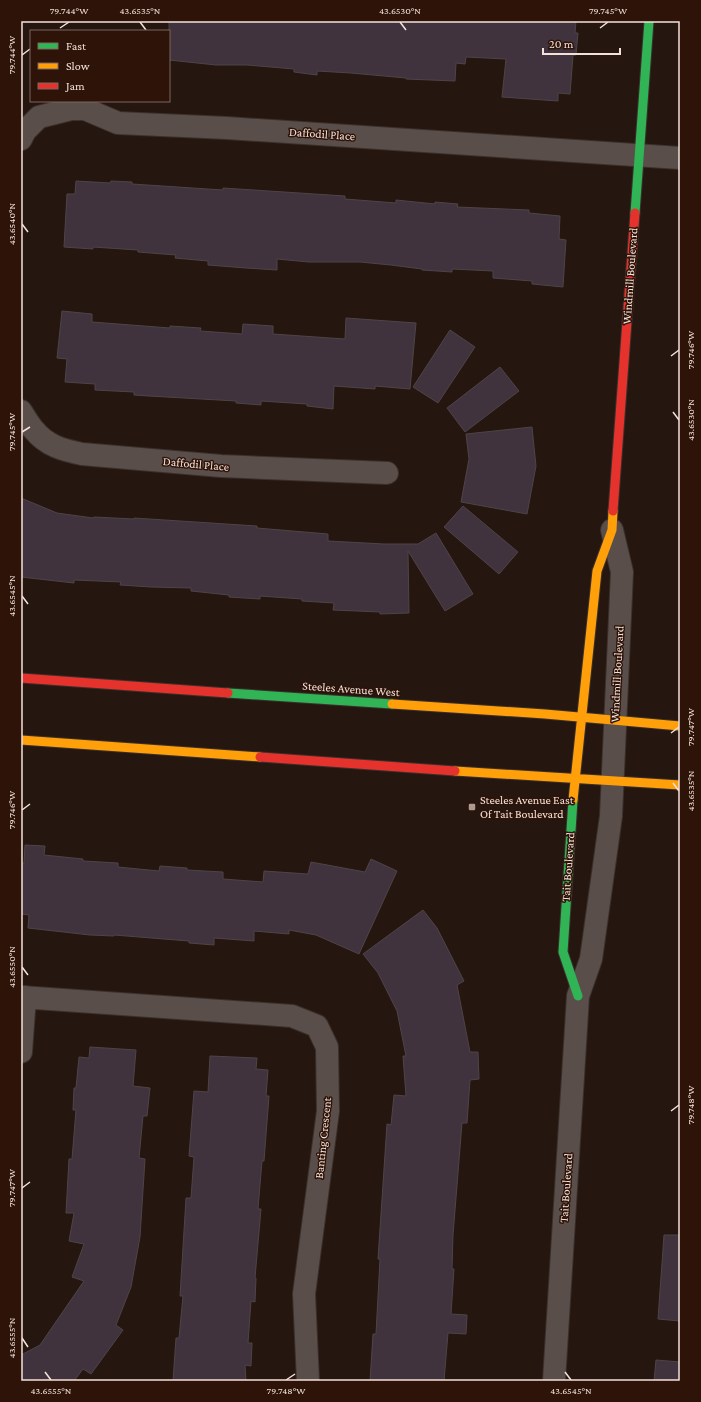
<svg xmlns="http://www.w3.org/2000/svg" width="701" height="1402" viewBox="0 0 701 1402" font-family="'Crimson Pro',serif">
<rect width="100%" height="100%" fill="#251610"/>
<path fill="#41333e" stroke="#4e4447" d="M169,21H576L575,33H578L576,55H573L570,94L558,93V101L502,97L506,59L466,57L465,64L456,63L455,81L406,79V78L351,73L317,71V75L294,72V69L247,65H216L169,60Z
M76,181L110,183L111,181L132,182V184L223,190V188L345,196V199L396,203V200L435,204V202L458,204L457,207L529,210V213L560,216L559,239L566,240L563,287L532,284V281L493,278V271L452,269V272L422,270V269L391,265L360,262H309L277,259V270L246,268L208,265V261L175,258L176,255L138,252V250L93,247V249L64,247L67,194H75Z
M62,311L92,314V322L170,328V326L201,328L200,331L242,334L243,324L273,326V334L345,339L346,318L416,323L410,389L375,386V389L334,386L333,409L307,406V404L261,401V405L236,403V401L149,396L134,395V392L95,390V384L65,382L67,359L57,358Z
M450,330L475,347L438,403L413,387Z
M500,367L519,391L465,432L447,408Z
M532,427L536,466L527,514L461,502L469,459L466,434Z
M21,498L57,513L93,518L94,517L134,519V518L257,526V528L328,534V541L384,544H418L436,533L473,594L445,611L408,551L409,613L380,614V612L333,610L334,603L302,601V599L260,596V599L229,597V595L191,591V588L151,587L120,585L121,582L74,580V583L21,577Z
M463,506L518,552L499,574L444,527Z
M25,845L45,846L44,855L83,859V861L118,863V867L159,871L160,866L187,868V870L223,872V879L263,882L264,871L308,874L311,862L365,872L371,859L397,871L359,954L316,935L289,930V934L254,931V941L214,938V945L189,943V941L114,935V936L90,935L28,928L29,915L21,914V863H24Z
M423,910L437,928L464,981L457,985L470,1052H478L479,1079L470,1080L467,1123H462L453,1235L452,1269H454L451,1314L467,1315L466,1334L448,1333L444,1381H370L373,1334H376L380,1259H378L387,1124L391,1125L394,1095L406,1096L403,1056H406L397,1011L378,973L363,954Z
M90,1047L136,1050L133,1086L150,1088L147,1116H143L139,1158L145,1159L140,1237L131,1287L116,1325L123,1330L91,1374L83,1369L74,1381H21V1355L40,1345L84,1281L72,1277L84,1244L69,1241L74,1213H66L69,1159H72L76,1110H73L74,1088H76L79,1057L89,1058Z
M210,1056L257,1058L256,1069L268,1070L266,1096H269L264,1161H262L258,1209H261L255,1278H256L255,1302L251,1301L248,1343H252L251,1366L245,1365L246,1381H173L176,1338H179L183,1296H180L186,1198H191L194,1157L189,1156L194,1091L208,1092Z
M664,1235H680V1321L658,1319Z
M656,1360L680,1362V1381H654Z"/>
<g fill="none" stroke-linecap="round" stroke-linejoin="round">
<g stroke="#3b302b" stroke-width="24">
<path id="street" d="M21,139L25,131L39,117L71,109H85L118,123L227,128L680,158
M21,411C25,417 29,425 34,430C47,446 63,450 82,454L221,466L387,473
M21,997L292,1016L317,1026L327,1047L328,1111L304,1294L308,1381
M21,1052L25,997
M554,1381L578,996L591,959L611,816L622,572L612,530"/>
</g>
<g stroke="#3b302b" stroke-width="11">
<path id="fast" d="M635,213L649,21
M228,693L392,704
M573,800L563,952L578,996"/>
</g>
<g stroke="#3b302b" stroke-width="11">
<path id="slow" d="M392,704L545,714L680,726
M21,740L260,757
M455,771L680,785
M573,800L597,571L612,530L613,511"/>
</g>
<g stroke="#3b302b" stroke-width="11">
<path id="jam" d="M613,511L635,213
M21,678L228,693
M260,757L455,771"/>
</g>
<use href="#street" stroke="#5a4e4a" stroke-width="22"/>
<use href="#fast" stroke="#30b455" stroke-width="9"/>
<use href="#slow" stroke="#ff9f0a" stroke-width="9"/>
<use href="#jam" stroke="#e5322d" stroke-width="9"/>
</g>
<path fill="none" stroke="#f4e2da" stroke-width="1.5" d="M140,22L146,30M400,22L406,30M60,28L69,22M600,28L608,22M22,55L30,49M22,224L28,232M671,356L679,350M673,412L679,420M22,432L30,427M22,596L28,604M671,733L679,727M673,783L679,791M22,810L30,804M22,967L28,975M671,1111L679,1105M22,1188L30,1182M22,1338L28,1347M45,1372L51,1380M565,1372L571,1380M286,1380L295,1374"/>
<rect fill="#ac9b93" stroke="#2d1308" stroke-width="1.5" x="468" y="803" width="8" height="8" rx="2"/>
<g text-anchor="middle" dominant-baseline="central" stroke-width="3" stroke-linejoin="round" paint-order="stroke">
<g font-size="12" fill="#f4e2da" stroke="#2d1308">
<text transform="translate(322 134) rotate(4)">Daffodil Place</text>
<text transform="translate(630 276) rotate(-86)">Windmill Boulevard</text>
<text transform="translate(196 464) rotate(5)">Daffodil Place</text>
<text transform="translate(617 674) rotate(-87)">Windmill Boulevard</text>
<text transform="translate(351 689) rotate(4)">Steeles Avenue West</text>
<text transform="translate(568 867) rotate(-86)">Tait Boulevard</text>
<text transform="translate(323 1138) rotate(-84)">Banting Crescent</text>
<text transform="translate(566 1188) rotate(-86)">Tait Boulevard</text>
</g>
<g font-size="12" fill="#f4e2da" stroke="#2d1308" text-anchor="start">
<text x="480" y="800">Steeles Avenue East<tspan x="480" dy="14">Of Tait Boulevard</tspan></text>
</g>
</g>
<rect width="701" height="1402" fill="none" stroke="#2d1308" stroke-width="44"/>
<rect x="30" y="30" width="140" height="72" fill="#2d1308" stroke="#7d665c"/>
<rect x="38" y="43" width="20" height="6" fill="#30b455" stroke="#7d665c"/>
<text x="66" y="50" font-size="12" fill="#f4e2da">Fast</text>
<rect x="38" y="63" width="20" height="6" fill="#ff9f0a" stroke="#7d665c"/>
<text x="66" y="70" font-size="12" fill="#f4e2da">Slow</text>
<rect x="38" y="83" width="20" height="6" fill="#e5322d" stroke="#7d665c"/>
<text x="66" y="90" font-size="12" fill="#f4e2da">Jam</text>
<path d="M543 48v6h77v-6" fill="none" stroke="#f4e2da" stroke-width="2"/>
<text x="549" y="48" font-size="12" fill="#f4e2da" stroke="#2d1308" stroke-width="3" paint-order="stroke">20 m</text>
<rect x="22" y="22" width="657" height="1358" fill="none" stroke="#f4e2da" stroke-width="1.5"/>
<g font-size="10" text-anchor="middle" fill="#f4e2da">
<text x="69" y="14">79.744°W</text>
<text x="140" y="14">43.6535°N</text>
<text x="400" y="14">43.6530°N</text>
<text x="608" y="14">79.745°W</text>
<text transform="translate(11 55) rotate(-90)" y="4">79.744°W</text>
<text transform="translate(11 224) rotate(-90)" y="4">43.6540°N</text>
<text transform="translate(690 350) rotate(-90)" y="4">79.746°W</text>
<text transform="translate(690 420) rotate(-90)" y="4">43.6530°N</text>
<text transform="translate(11 432) rotate(-90)" y="4">79.745°W</text>
<text transform="translate(11 596) rotate(-90)" y="4">43.6545°N</text>
<text transform="translate(690 727) rotate(-90)" y="4">79.747°W</text>
<text transform="translate(690 791) rotate(-90)" y="4">43.6535°N</text>
<text transform="translate(11 810) rotate(-90)" y="4">79.746°W</text>
<text transform="translate(11 967) rotate(-90)" y="4">43.6550°N</text>
<text transform="translate(690 1105) rotate(-90)" y="4">79.748°W</text>
<text transform="translate(11 1188) rotate(-90)" y="4">79.747°W</text>
<text transform="translate(11 1338) rotate(-90)" y="4">43.6555°N</text>
<text x="51" y="1394">43.6555°N</text>
<text x="286" y="1394">79.748°W</text>
<text x="571" y="1394">43.6545°N</text>
</g>
</svg>
